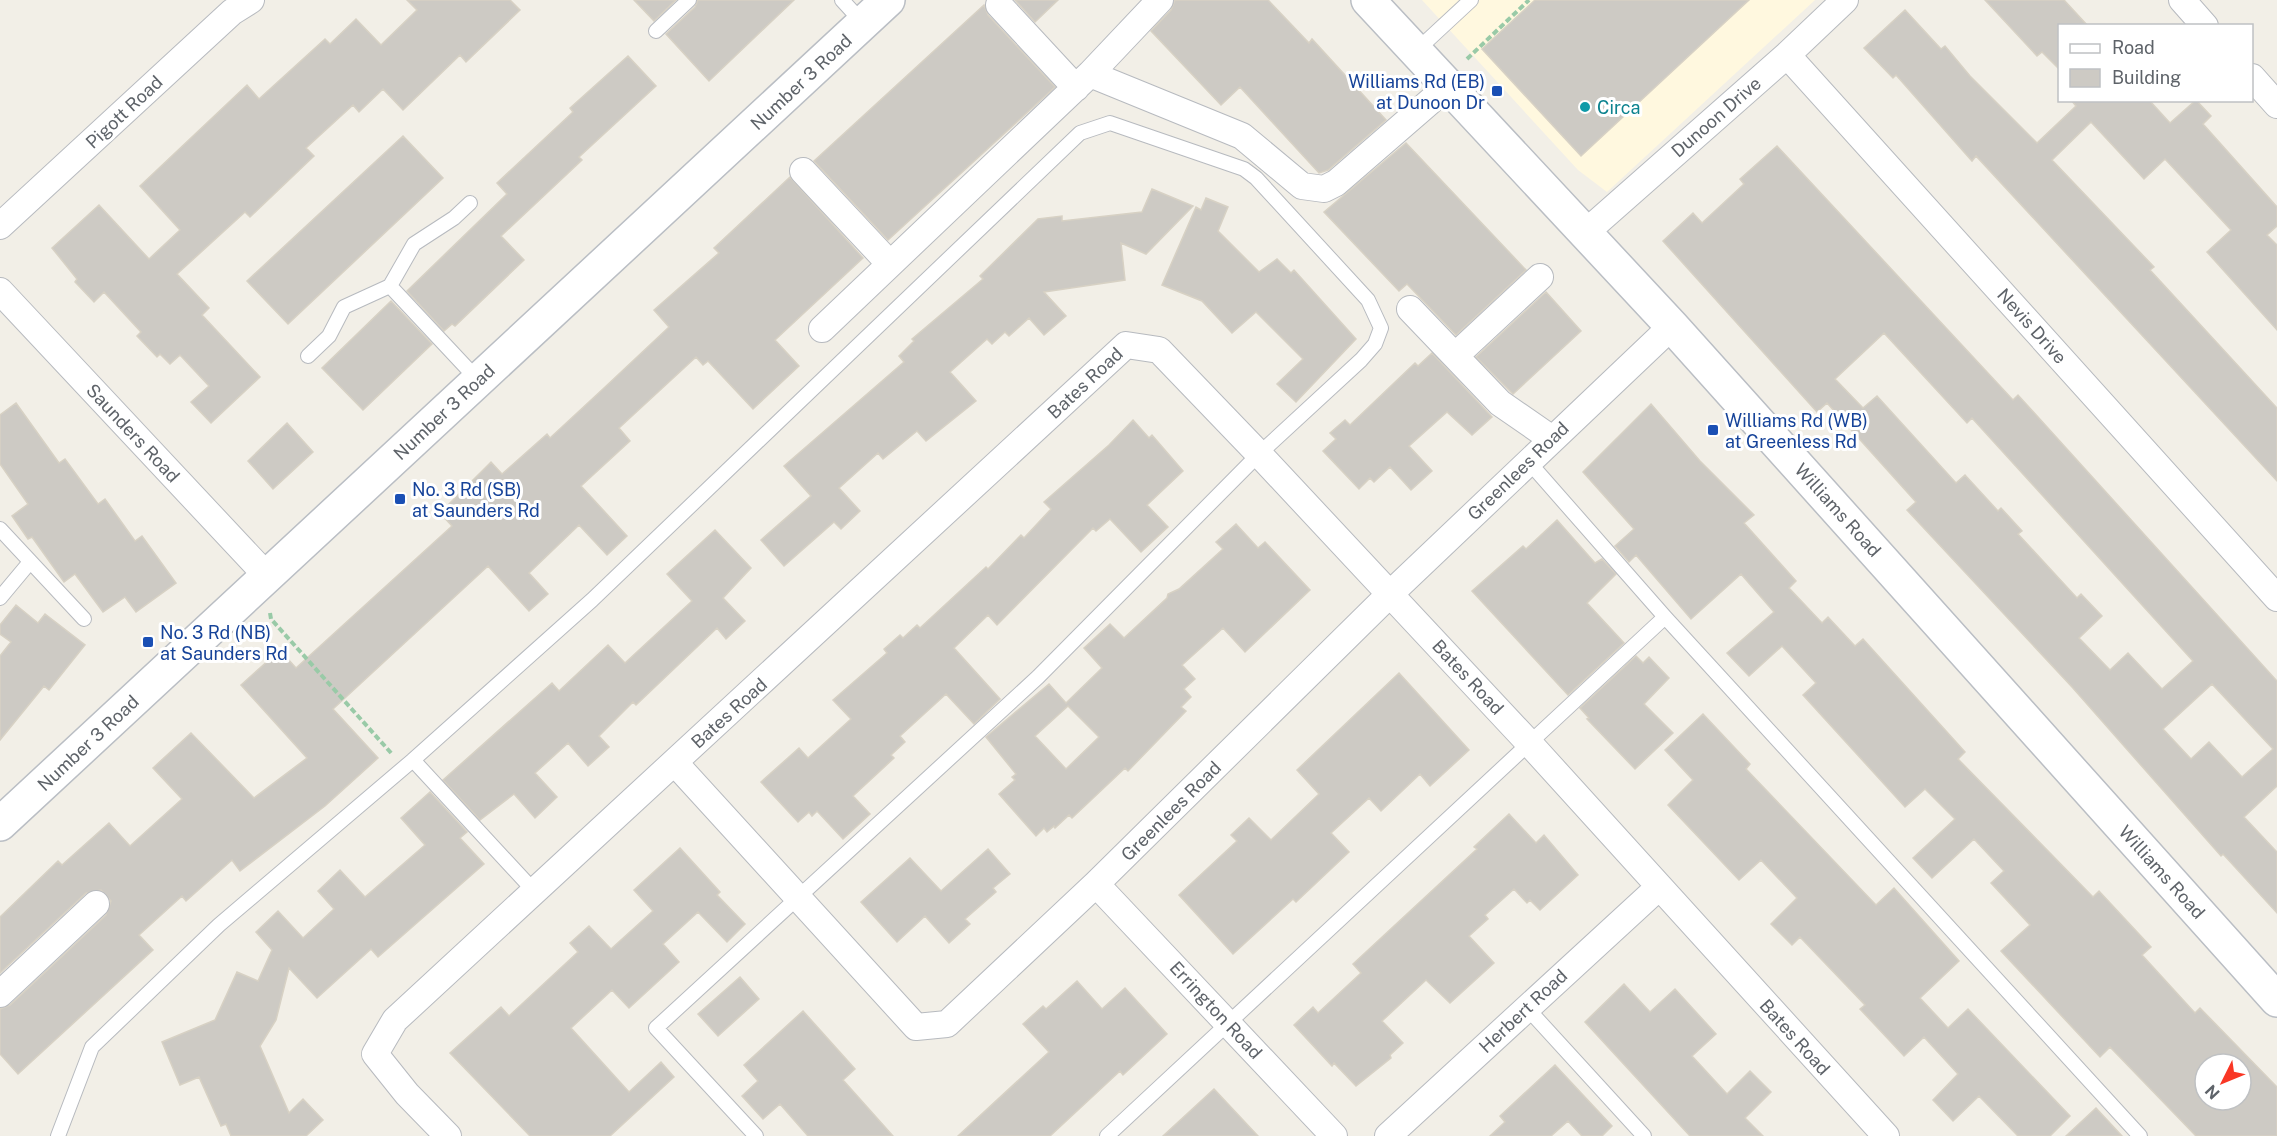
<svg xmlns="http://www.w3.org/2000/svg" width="2277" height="1136" viewBox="0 0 2277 1136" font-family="'Public Sans',sans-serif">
<rect width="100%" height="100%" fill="#f2efe7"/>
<path fill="#fff8df" d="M1422,0H1815L1607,192L1578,170Z"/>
<path fill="#cdcac4" stroke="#d7d1c4" stroke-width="1.5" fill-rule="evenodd" d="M407,0H510L520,10L466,62L460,55L403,110L383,89L359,112L353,105L306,148L314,156L250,217L245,212L177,274L209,308L202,315L260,377L211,423L191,402L209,386L180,355L170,364L160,354L157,357L137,336L141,332L104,292L94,302L75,282L77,279L52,248L99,205L149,259L180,230L140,186L247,85L259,99L325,39L330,44L356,19L381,45L417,10Z
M634,0H676L654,21Z
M698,0H794L709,81L666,34L695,7Z
M1015,0H1058L1035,22Z
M1175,0H1268L1309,43L1312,39L1386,120L1328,170L1319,173L1240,87L1221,105L1151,31L1171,10Z
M1535,0H1749L1581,156L1482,49Z
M1985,0H2064L2088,26H2060V70L2042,52L2037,56Z
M984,5L988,15L1055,87L888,240L814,161Z
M1905,10L1941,49L1945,46L1970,76L2037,143L2076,106L2071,100H2149L2170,123L2196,100L2211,116L2203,124L2277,207V226L2267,235L2277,245V330L2207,252L2231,230L2165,159L2144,179L2091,122L2052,160L2154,267L2150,270L2277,408V481L1976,156L1972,161L1896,75L1893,78L1864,48Z
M628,56L656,86L579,157L582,160L501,236L524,260L455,326L452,324L444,331L407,291L507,194L497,183L573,112L570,108Z
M403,136L443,178L288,324L247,281Z
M1406,143L1526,270L1456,335L1407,284L1399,291L1324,212Z
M1777,146L2013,400L2018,395L2277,681V786L2244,817L2277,852V913L2223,854L2221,856L2072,687L1907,510L1916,502L1827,403L1817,412L1663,241L1693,213L1702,223L1744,184L1740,179ZM1884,333L1967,423L1972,418L2193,661L2162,689L2128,653L2110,670L2079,638L2102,616L2081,594L2077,598L2018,534L2022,531L2001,508L1998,511L1965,475L1956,483L1877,396L1863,408L1835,379ZM2212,684L2273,749L2242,777L2209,742L2191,759L2163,729Z
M790,177L863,258L775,340L799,366L753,409L708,361L703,365L696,357L619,428L630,441L581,486L627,536L607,555L579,525L529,573L548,594L529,611L488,566L333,709L378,758L325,806L240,871L232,860L186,901L182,896L139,935L153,950L18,1074L0,1054V1009L10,1005L106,915L111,901L101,890L86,893L0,973V917L58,861L62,865L109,823L130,846L182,799L153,768L191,733L254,798L307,758L241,685L280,650L296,668L452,526L440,513L491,462L502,474L547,434L550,438L604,388L669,327L654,310L719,253L714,248Z
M1152,189L1193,206L1146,254L1121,243L1125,280L1044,292L1066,316L1044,335L1029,318L1009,336L1005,332L992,344L987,339L950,372L976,401L926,441L917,431L883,459L878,453L839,488L860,511L841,529L834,522L784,566L761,540L811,496L784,466L904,362L899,356L914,341L912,339L983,279L980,276L1038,219L1062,216V221L1142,212Z
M1206,198L1228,207L1218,231L1259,272L1277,259L1291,273L1294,270L1356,339L1296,402L1277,384L1303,359L1256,312L1232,333L1202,301L1162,285L1196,207L1201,210Z
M1546,292L1581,331L1513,394L1476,357Z
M391,301L432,344L363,410L322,368Z
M1432,353L1492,417L1472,435L1447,412L1409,446L1432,471L1411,490L1390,467L1374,482L1370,478L1359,489L1323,451L1336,439L1330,433L1345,420L1350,425L1415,363L1418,366Z
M16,403L59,463L65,459L98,504L105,499L135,541L142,536L176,583L136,612L125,597L103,612L75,574L64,582L32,537L28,539L12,516L28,504L0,464V415Z
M1651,404L1700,461L1754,515L1744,523L1796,581L1789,588L1822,623L1828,617L1855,646L1863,639L1965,752L1958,759L2093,897L2099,891L2151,947L2142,955L2195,1013L2200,1008L2277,1087V1136H2196L2110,1047L2100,1057L2001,951L2030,925L1991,883L2004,871L1974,839L1932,878L1913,858L1955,819L1925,789L1905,807L1803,695L1816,683L1782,646L1749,676L1727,653L1774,612L1741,574L1691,619L1636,555L1629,562L1615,546L1634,529L1583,472ZM2205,1064H2241V1100H2205Z
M1133,420L1149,438L1152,435L1183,471L1147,505L1168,527L1141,552L1110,519L1096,531L1093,528L997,625L988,615L954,648L1000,699L974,724L946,694L900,736L905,742L891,755L894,758L853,796L870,814L843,839L817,811L812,816L809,812L798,822L761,782L799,748L808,758L851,719L833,700L887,653L884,649L900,635L903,638L917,625L920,628L986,567L988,569L1021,535L1024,538L1051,509L1044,502L1109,445Z
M287,423L313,452L273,489L248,461Z
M1557,520L1595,563L1602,559L1616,574L1587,603L1624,643L1568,695L1472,591L1523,546L1526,549Z
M1236,524L1258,548L1265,542L1310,590L1245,652L1223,628L1182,665L1195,679L1184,689L1191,697L1181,707L1186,711L1128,771L1125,768L1072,818L1069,815L1055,828L1054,826L1047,832L1044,828L1036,836L999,794L1015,780L1012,777L1016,774L986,737L1049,684L1066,703L1102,668L1084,648L1110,624L1124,638L1167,598L1168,594L1179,589L1223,549L1216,542ZM1068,706L1099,737L1066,769L1035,736Z
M715,530L751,568L723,598L745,621L726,639L717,628L636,705L633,702L599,736L609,747L588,766L568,743L535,773L557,797L535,818L514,794L480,820L443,780L552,683L559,691L608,645L625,663L692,601L667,574Z
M16,605L38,623L45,614L85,645L49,690L44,686L0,740V656L11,642L0,634V625Z
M1636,656L1643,663L1649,657L1669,678L1644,704L1673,733L1635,769L1587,719L1589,718L1580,708Z
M1399,673L1469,750L1430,786L1420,774L1381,811L1369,798L1331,833L1349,852L1296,902L1293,899L1233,954L1179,895L1237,841L1231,835L1249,818L1271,840L1319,794L1297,770Z
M1703,714L1750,764L1746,769L1876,905L1894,888L1959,961L1920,998L1948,1028L1968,1009L2070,1116L2050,1136H2018L1979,1096L1953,1121L1933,1100L1958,1074L1924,1037L1904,1056L1860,1009L1865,1005L1800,937L1792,945L1771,924L1797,898L1761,860L1739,880L1668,805L1693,780L1665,750Z
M430,792L467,832L460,838L484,864L378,957L371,949L317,998L289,968L276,1020L260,1046L289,1113L303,1099L323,1120L306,1136H231L226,1124L221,1126L199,1077L180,1085L162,1042L215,1020L237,972L258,981L272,950L256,932L278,911L303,938L334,909L318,891L340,870L365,897L425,845L401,818Z
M1509,814L1536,843L1544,835L1578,875L1540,910L1530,900L1527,903L1514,889L1485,915L1488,919L1469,936L1494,963L1450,1003L1426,980L1382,1021L1403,1043L1390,1055L1391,1058L1356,1086L1334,1063L1332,1066L1294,1025L1313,1007L1318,1013L1361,973L1353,964L1477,849L1474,847Z
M680,848L720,892L717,895L745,924L727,942L698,912L663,944L679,962L629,1008L612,990L571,1028L629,1092L661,1062L674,1077L610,1136H530L450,1053L501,1007L509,1016L578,952L570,943L589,926L611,949L653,911L634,890Z
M988,849L1010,874L993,888L996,892L965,919L970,924L949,943L925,916L897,942L861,902L910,858L941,891Z
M740,977L759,999L718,1036L698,1014Z
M1077,981L1102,1009L1125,988L1167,1034L1123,1075L1120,1071L1050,1136H958L1049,1052L1023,1024L1043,1006L1046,1009Z
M1624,984L1650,1012L1675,989L1716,1034L1692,1056L1727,1094L1750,1071L1771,1092L1745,1118L1763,1136H1690L1585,1022Z
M803,1011L855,1069L843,1080L893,1136H808L780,1104L763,1119L742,1096L758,1081L744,1065Z
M1555,1065L1612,1126L1602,1136H1582L1568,1121L1551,1136H1490L1505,1122L1500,1116Z
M1214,1089L1258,1136H1163Z
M2096,1108L2122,1136H2066Z"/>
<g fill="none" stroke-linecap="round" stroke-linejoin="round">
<g stroke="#b7babf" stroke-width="16">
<path id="lane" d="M842,0L863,23
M656,31L689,0
M1416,51L1471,0
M390,286L478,380
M308,356L329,336L344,307L390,286L414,244L454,218L470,203
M1528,461L1665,617L2140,1136
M0,529L84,619
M0,598L30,562
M535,892L413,760L592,600L1080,133L1110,123L1244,169L1256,178L1368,300L1381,328L1375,344L1361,360L1259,454L1038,677L656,1028L756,1136
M1527,1008L1644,1136
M58,1136L92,1047L219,925L413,760
M1107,1136L1665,617"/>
</g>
<g stroke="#b7babf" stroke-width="28">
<path id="street" d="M2182,0L2205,26
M999,5L1076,88
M1787,55L2277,598
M1090,74L1242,136L1302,186L1324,189L1336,183L1448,86
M2252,77L2277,105
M803,171L890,264
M0,226L232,12L251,0
M1585,233L1787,55L1845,0
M0,291L267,576
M1410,309L1500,403L1552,439
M822,329L1090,74L1160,0
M1455,356L1540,277
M675,763L916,1027L947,1024L1096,884L1391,593L1672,326
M1096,884L1334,1136
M0,994L96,904
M448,1136L407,1094L375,1054L395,1020L1126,345L1159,350L1259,454L1530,744L1886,1136
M1388,1136L1659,887"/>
</g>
<g stroke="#babec4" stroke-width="36">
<path id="secondary" d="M1368,0L1672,326L2277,1000
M0,824L888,0"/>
</g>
<path stroke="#99caa7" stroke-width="4" stroke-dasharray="6 3" stroke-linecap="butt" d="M1467,59L1529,0
M270,613L271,619L392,754"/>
<use href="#lane" stroke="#fff" stroke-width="14"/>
<use href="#street" stroke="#fff" stroke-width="26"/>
<use href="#secondary" stroke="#fff" stroke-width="33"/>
</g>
<g fill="#1a4fb4" stroke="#fff" stroke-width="2">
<rect x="1491" y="85" width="12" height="12" rx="3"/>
<rect x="1707" y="424" width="12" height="12" rx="3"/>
<rect x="394" y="493" width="12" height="12" rx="3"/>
<rect x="142" y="636" width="12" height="12" rx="3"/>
</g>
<circle fill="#0f9aa8" stroke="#fff" stroke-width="2" cx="1585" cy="107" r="6"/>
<g text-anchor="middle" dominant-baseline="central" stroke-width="6" stroke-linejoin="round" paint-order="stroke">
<g font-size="18" fill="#164399" stroke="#fff" text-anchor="start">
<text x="1485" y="81" text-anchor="end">Williams Rd (EB)<tspan x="1485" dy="21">at Dunoon Dr</tspan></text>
<text x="1725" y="420">Williams Rd (WB)<tspan x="1725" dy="21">at Greenless Rd</tspan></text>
<text x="412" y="489">No. 3 Rd (SB)<tspan x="412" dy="21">at Saunders Rd</tspan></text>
<text x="160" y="632">No. 3 Rd (NB)<tspan x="160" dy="21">at Saunders Rd</tspan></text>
</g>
<g font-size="18" fill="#5e6369" stroke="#fff">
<text transform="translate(801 82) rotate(-43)">Number 3 Road</text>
<text transform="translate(124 112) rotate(-43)">Pigott Road</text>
<text transform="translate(1716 117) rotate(-41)">Dunoon Drive</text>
<text transform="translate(2032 326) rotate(48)">Nevis Drive</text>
<text transform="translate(1085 383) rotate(-43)">Bates Road</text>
<text transform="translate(444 412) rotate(-43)">Number 3 Road</text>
<text transform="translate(133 433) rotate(47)">Saunders Road</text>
<text transform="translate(1518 471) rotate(-44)">Greenlees Road</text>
<text transform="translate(1838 510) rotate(48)">Williams Road</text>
<text transform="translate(1468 677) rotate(47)">Bates Road</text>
<text transform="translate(729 713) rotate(-42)">Bates Road</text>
<text transform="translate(88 743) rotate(-43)">Number 3 Road</text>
<text transform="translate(1171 811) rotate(-45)">Greenlees Road</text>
<text transform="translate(2162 872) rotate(48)">Williams Road</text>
<text transform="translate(1216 1010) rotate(47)">Errington Road</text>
<text transform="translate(1523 1011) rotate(-43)">Herbert Road</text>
<text transform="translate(1795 1037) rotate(48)">Bates Road</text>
</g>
<g font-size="18" fill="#0d838f" stroke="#fff" text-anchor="start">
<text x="1597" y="107">Circa</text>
</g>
</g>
<rect x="2058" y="24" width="195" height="78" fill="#ffffff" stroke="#bfc1c3" stroke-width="1.5"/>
<rect x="2070" y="44" width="30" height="9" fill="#ffffff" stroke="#bfc1c3" stroke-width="1.5"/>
<text x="2112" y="54" font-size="18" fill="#5e6369">Road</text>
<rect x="2070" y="69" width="30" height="18" fill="#cdcac4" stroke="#bfc1c3" stroke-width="1.5"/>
<text x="2112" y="84" font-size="18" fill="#5e6369">Building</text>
<g transform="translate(2223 1082) rotate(227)"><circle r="28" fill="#ffffff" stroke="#bfc1c3" stroke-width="1.5"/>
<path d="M0-4.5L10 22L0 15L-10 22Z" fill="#f93725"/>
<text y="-9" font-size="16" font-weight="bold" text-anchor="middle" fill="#5e6369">N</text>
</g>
</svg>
